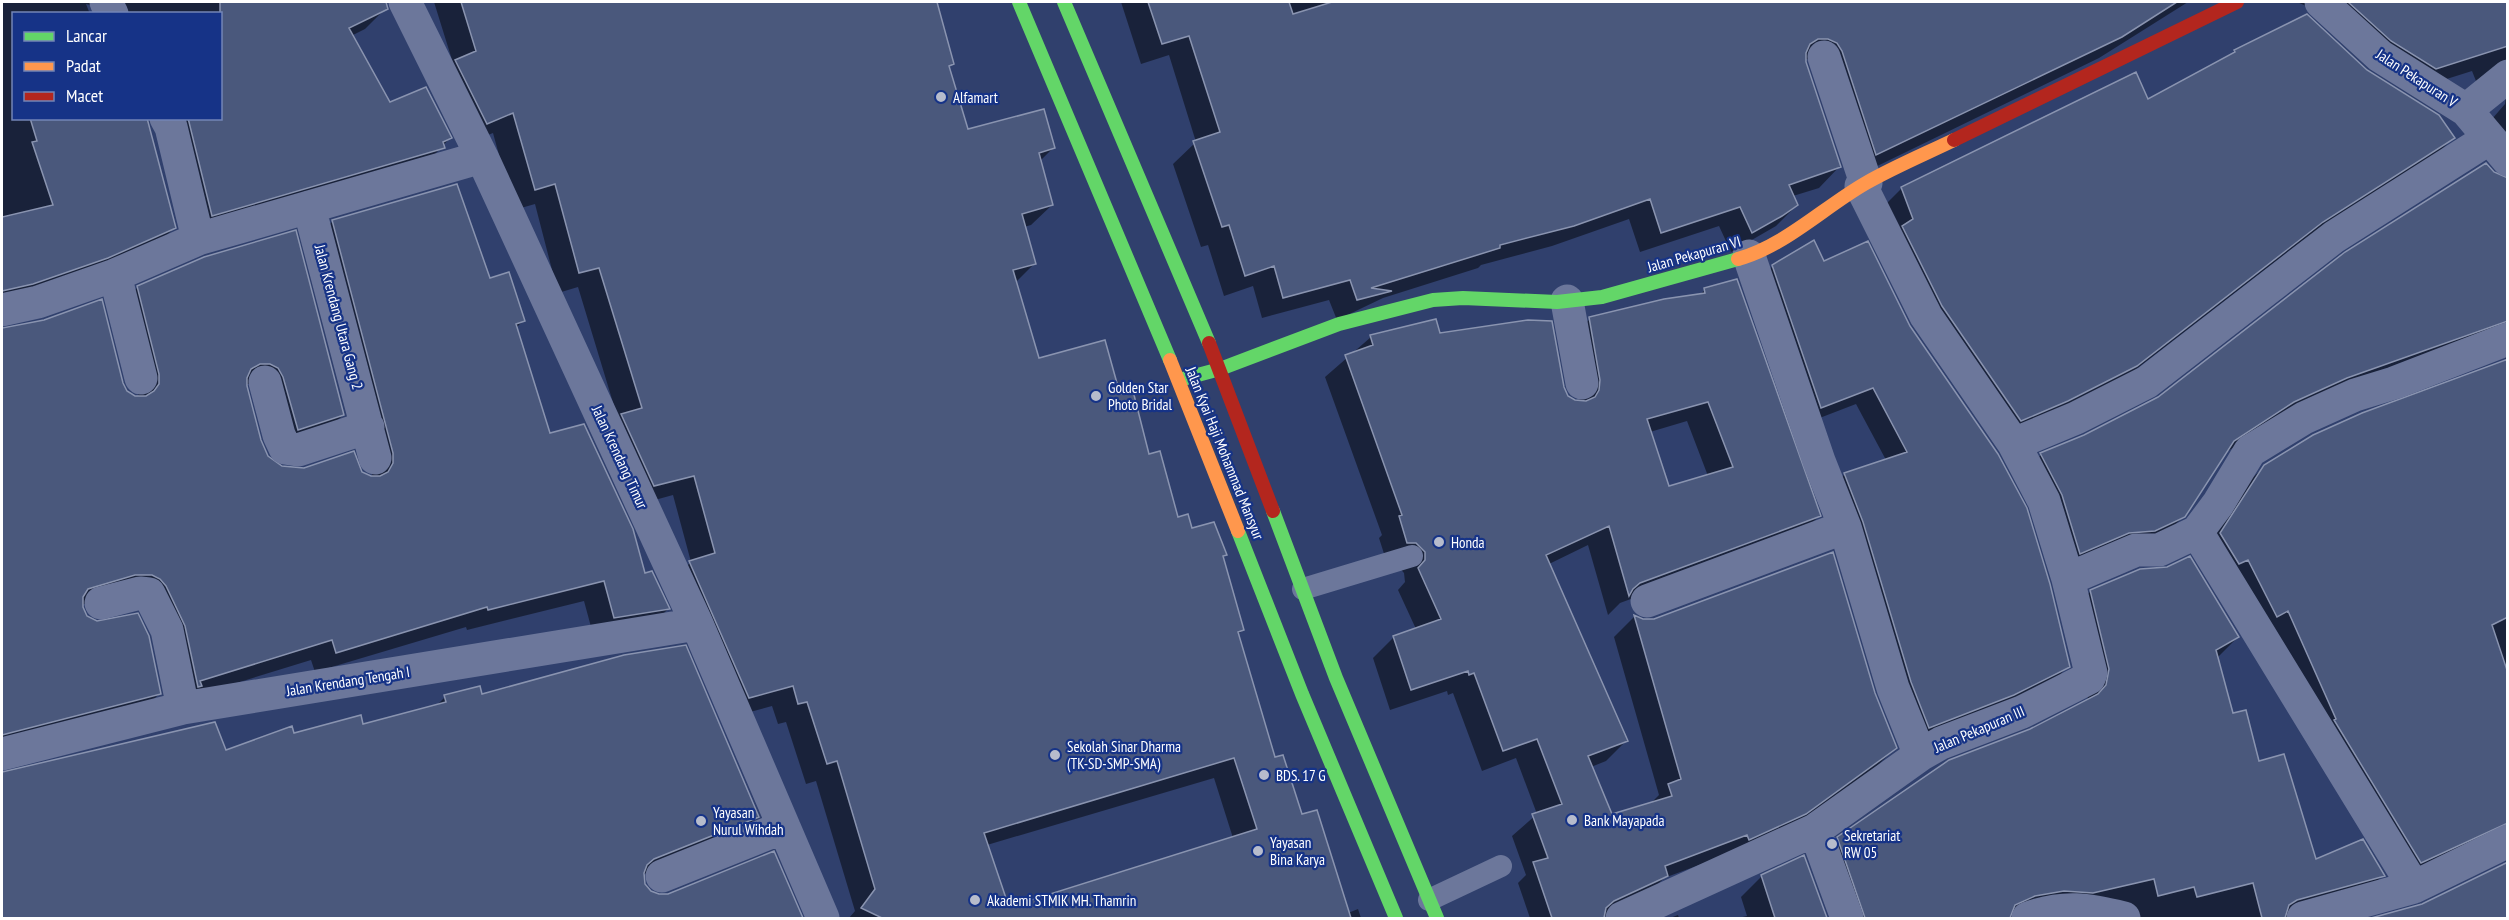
<svg xmlns="http://www.w3.org/2000/svg" width="2509" height="920" viewBox="0 0 2509 920" font-family="'PT Sans Narrow',sans-serif">
<rect width="100%" height="100%" fill="#30406d"/>
<path fill="#0007" fill-rule="evenodd" d="M2,2H385L386,8L365,29L351,36L390,104L450,138L422,168L191,235L154,122L146,120L174,228L154,248L2,306ZM86,4L95,6L102,14H220V118H14V14H90Z
M434,2H942L937,3L952,64L948,67L966,131L1053,148L1040,161L1052,205L1031,225L1024,227L1035,263L1015,283L1038,359L1118,396L1177,519L1225,554L1222,558L1243,630L1237,635L1274,759L1348,913L1358,909L1361,918H849L855,911L816,781L806,784L786,722L778,724L772,706L728,718L669,583L691,562L673,495L633,506L618,419L578,287L558,293L535,204L514,210L493,133L466,144L453,63ZM1214,778L1233,838L1008,909L987,845Z
M1121,2H2188L2099,58L1865,172L1816,64L1805,58L1839,167L1819,188L1793,196L1797,205L1776,226L1731,252L1719,226L1640,252L1629,219L1552,246L1481,265L1478,268L1383,298L1337,320L1329,300L1262,318L1253,286L1224,296L1208,245L1201,247L1173,164L1196,142L1169,55L1141,64Z
M2297,2H2508V918H2376L2420,906L2506,864L2505,854L2400,882L2200,555L2243,487L2265,466L2506,361L2505,354L2274,421L2225,453L2184,516L2162,537L2059,573L2020,475L2041,455L2085,436L2159,398L2506,177L2493,158L2492,119L2505,104L2506,94L2476,81L2472,71L2415,89L2313,9Z
M2235,51L2367,71L2453,138L2435,156L2302,241L2117,384L2002,439L1883,207L1902,188L2147,101L2230,57Z
M333,221L489,280L523,321L515,329L549,435L668,609L647,630L594,638L584,601L467,630L466,627L315,672L311,660L188,698L145,606L114,595L81,605L86,617L159,694L139,714L2,749V330L122,384L126,392L139,397L117,308L138,287L205,258L343,415L322,435L277,450L249,384H245L260,440L267,457L281,468L361,473L373,478L312,242Z
M1823,263L2068,666L2052,683L1913,744L1828,491L1845,474L1886,460L1856,404L1804,424L1756,283L1773,266Z
M1705,290L1819,516L1798,537L1620,603L1608,615L1588,545L1549,564L1626,741L1606,761L1591,767L1612,816L1649,805L1659,795L1614,637L1635,616L1874,694L1895,748L1874,769L1783,834L1664,878L1645,897L1602,918H1530L1518,883L1526,875L1512,836L1537,814L1516,758L1482,771L1453,693L1448,695L1447,691L1390,710L1373,658L1394,637L1416,629L1398,590L1405,582L1404,573L1395,563H1387L1379,538L1382,535L1325,377L1371,337L1439,334L1562,387L1567,397L1580,402L1569,339L1590,319L1699,295ZM1687,421L1708,476L1668,488L1650,432Z
M2091,591L2238,637L2217,658L2232,715L2315,861L2383,875L2363,896L2289,918L2013,916L2008,918H1839L1818,859L1838,838L2087,701L2089,691L2070,612Z
M481,696L757,816L737,837L642,875L643,884L650,892L659,896L669,895L773,853L801,918H2V773L214,723L225,752L293,734L362,726L435,707L445,697Z
M1803,858L1826,918H1738L1747,916L1741,897L1761,877Z
M1678,915L1679,918H1670Z"/>
<path fill="#4a587c" stroke="#8a94b0" stroke-width="1.5" fill-rule="evenodd" d="M220,2H386L388,9L349,28L390,102L426,87L452,138L443,142L445,148L212,216L188,118H220Z
M461,2H937L954,64L949,66L968,129L1044,109L1055,148L1039,153L1053,205L1022,214L1036,264L1013,270L1039,358L1105,340L1120,394L1133,391L1149,454L1160,451L1178,517L1188,514L1192,528L1214,522L1227,555L1223,556L1244,630L1238,632L1275,757L1283,755L1302,814L1317,810L1351,918H882L861,908L875,889L837,761L827,764L807,702L798,704L793,686L749,698L689,561L715,553L694,476L654,486L621,414L642,408L599,268L579,273L555,184L535,190L513,113L487,124L455,60L476,51ZM1234,758L1257,829L1009,907L984,833Z
M1148,2H1289L1293,14L1332,2H2177L2122,37L1876,155L1842,51L1837,43L1828,39H1818L1810,44L1806,53V62L1841,167L1789,185L1798,205L1782,216L1752,233L1740,207L1661,233L1650,199L1574,226L1500,245V248L1371,288L1392,291L1357,300L1350,280L1283,298L1274,266L1245,276L1229,225L1222,227L1193,141L1220,132L1189,36L1162,44Z
M2348,2H2508V46L2436,69L2391,41Z
M2307,14L2367,70L2439,115L2455,138L2323,222L2137,366L2068,401L2021,421L1942,306L1902,226L1913,219L1901,187L2136,72L2148,99L2235,52L2234,50Z
M30,118H147L176,228L108,258L33,284L2,291V217L53,205L32,142L37,141Z
M2486,163L2494,172L2508,178V321L2347,378L2294,402L2234,441L2185,517L2155,531L2129,533L2080,554L2062,495L2040,453L2084,435L2158,397L2345,252Z
M457,184L490,278L509,272L525,321L516,324L550,433L584,424L633,529L645,573L652,571L670,609L614,618L604,581L488,610L487,607L336,653L332,640L200,681L202,686L198,687L185,626L166,586L160,579L152,575H135L88,589L83,597V607L87,616L97,621L138,613L149,636L161,694L2,735V328L44,320L102,299L123,383L127,391L135,396H146L154,391L159,384V374L137,286L204,257L296,230L344,415L298,430L283,377L278,368L270,364H260L251,369L247,378V386L261,440L268,456L282,466L304,468L354,451L362,472L371,476H380L388,472L393,463V453L332,220Z
M1814,240L1824,261L1868,241L1910,326L1998,454L2027,508L2050,584L2070,667L2014,695L1929,728L1911,682L1863,522L1844,473L1907,452L1873,388L1821,408L1772,265Z
M1737,279L1821,516L1640,583L1633,589L1629,596L1609,526L1546,555L1628,741L1588,756L1612,814L1672,796L1668,784L1681,779L1634,615L1643,619H1654L1833,552L1875,693L1897,748L1806,814L1749,840L1747,835L1665,866L1668,876L1614,901L1606,908L1604,918H1552L1533,862L1548,858L1532,814L1562,804L1537,739L1503,751L1474,673L1469,675L1468,671L1411,690L1393,636L1441,619L1418,568L1425,560V552L1416,543H1407L1399,516L1402,515L1345,355L1373,345L1370,335L1436,319L1440,333L1528,320L1552,321L1564,387L1568,396L1575,400L1586,401L1595,397L1599,390L1600,380L1589,317L1664,299L1705,293L1704,288ZM1708,402L1733,467L1669,486L1647,419Z
M2508,359V617L2492,625L2508,673V823L2421,863L2334,720L2336,719L2288,611L2277,617L2248,560L2239,564L2220,533L2264,465L2313,435L2362,413Z
M2190,556L2239,637L2216,650L2233,713L2246,710L2259,761L2284,754L2316,859L2363,839L2385,876L2297,900L2289,905L2285,918H2262L2253,883L2197,897L2194,887L2158,896L2154,879L2093,893L2064,891L2035,896L2015,905L2010,918H1865L1837,837L1949,760L2030,729L2098,694L2106,685L2109,669L2090,590L2140,569L2167,567Z
M686,645L759,817L654,859L647,865L644,873L645,884L651,891L659,894H668L774,851L803,918H2V772L215,722L226,750L292,726L294,733L361,715L363,724L446,702L444,695L480,686L482,694L624,655Z
M1804,855L1827,918H1775L1761,875Z
M2508,862V918H2371L2422,904Z"/>
<g fill="none" stroke-linecap="round" stroke-linejoin="round">
<path stroke="#6c779b" stroke-width="22" d="M1303,589L1412,556
M1429,900L1501,866"/>
<path stroke="#6c779b" stroke-width="33" d="M106,2L112,14
M405,2L482,157L697,624L823,918
M2321,2L2380,56L2466,110L2508,160
M1824,57L1866,183
M2466,110L2508,76
M166,118L171,127L198,239
M309,207L375,458
M1749,256L1819,461L1845,527L1893,688L1920,755
M1567,301L1582,383
M2,310L38,302L115,275
M141,378L115,275L198,239L482,157
M265,382L279,435L285,448L298,450L368,427
M2014,444L2076,418L2147,382L2334,237L2488,139
M2197,532L2414,887
M2068,579L2136,550H2159L2197,532L2218,504L2250,451L2304,418L2355,395L2394,383L2508,339
M1647,601L1845,527
M101,603L140,593L149,594L167,630L183,708
M2,754L183,708L697,624
M1815,830L1847,918
M662,876L784,827
M1622,918L1815,830L1920,755L1941,743L2022,712L2089,678L2091,673L2068,579L2044,501L2014,444L1926,316L1861,186
M2028,918C2064,905 2088,909 2124,918
M2303,918L2414,887L2508,841"/>
<path stroke="#63d668" stroke-width="14" d="M1019,2L1170,360
M1064,2L1209,343
M1179,380L1220,369L1339,324L1433,300L1463,298L1557,302L1602,297L1738,259
M1273,511L1336,678L1437,918
M1238,531L1302,694L1396,918"/>
<path stroke="#ff974d" stroke-width="14" d="M1738,259C1785,246 1824,207 1866,183C1894,167 1925,154 1954,140
M1170,360L1238,531"/>
<path stroke="#b3261e" stroke-width="14" d="M1954,140L2237,2
M1209,343L1273,511"/>
</g>
<g fill="#b7bccc" stroke="#163387" stroke-width="2">
<circle cx="941" cy="97" r="6"/>
<circle cx="1096" cy="396" r="6"/>
<circle cx="1439" cy="542" r="6"/>
<circle cx="1055" cy="755" r="6"/>
<circle cx="1264" cy="775" r="6"/>
<circle cx="1572" cy="820" r="6"/>
<circle cx="701" cy="821" r="6"/>
<circle cx="1832" cy="844" r="6"/>
<circle cx="1258" cy="851" r="6"/>
<circle cx="975" cy="900" r="6"/>
</g>
<g text-anchor="middle" dominant-baseline="central" stroke-width="4.5" stroke-linejoin="round" paint-order="stroke">
<g font-size="15" fill="#fff" stroke="#163387">
<text transform="translate(2417 78) rotate(33)">Jalan Pekapuran V</text>
<text transform="translate(1694 254) rotate(-16)">Jalan Pekapuran VI</text>
<text transform="translate(339 317) rotate(75)">Jalan Krendang Utara Gang 2</text>
<text transform="translate(1225 453) rotate(68)">Jalan Kyai Haji Mohammad Mansyur</text>
<text transform="translate(620 457) rotate(65)">Jalan Krendang Timur</text>
<text transform="translate(348 681) rotate(-9)">Jalan Krendang Tengah I</text>
<text transform="translate(1979 729) rotate(-23)">Jalan Pekapuran III</text>
</g>
<g font-size="15" fill="#fff" stroke="#163387" text-anchor="start">
<text x="953" y="97">Alfamart</text>
<text x="1108" y="387">Golden Star<tspan x="1108" dy="17">Photo Bridal</tspan></text>
<text x="1451" y="542">Honda</text>
<text x="1067" y="746">Sekolah Sinar Dharma<tspan x="1067" dy="17">(TK-SD-SMP-SMA)</tspan></text>
<text x="1276" y="775">BDS. 17 G</text>
<text x="713" y="812">Yayasan<tspan x="713" dy="17">Nurul Wihdah</tspan></text>
<text x="1584" y="820">Bank Mayapada</text>
<text x="1844" y="835">Sekretariat<tspan x="1844" dy="17">RW 05</tspan></text>
<text x="1270" y="842">Yayasan<tspan x="1270" dy="17">Bina Karya</tspan></text>
<text x="987" y="900">Akademi STMIK MH. Thamrin</text>
</g>
</g>
<rect width="2509" height="920" fill="none" stroke="#ffffff" stroke-width="6"/>
<rect x="12" y="12" width="210" height="108" fill="#163387" stroke="#7385b7" stroke-width="1.5"/>
<rect x="24" y="32" width="30" height="9" fill="#63d668" stroke="#7385b7" stroke-width="1.5"/>
<text x="66" y="42" font-size="18" fill="#ffffff">Lancar</text>
<rect x="24" y="62" width="30" height="9" fill="#ff974d" stroke="#7385b7" stroke-width="1.5"/>
<text x="66" y="72" font-size="18" fill="#ffffff">Padat</text>
<rect x="24" y="92" width="30" height="9" fill="#b3261e" stroke="#7385b7" stroke-width="1.5"/>
<text x="66" y="102" font-size="18" fill="#ffffff">Macet</text>
</svg>
